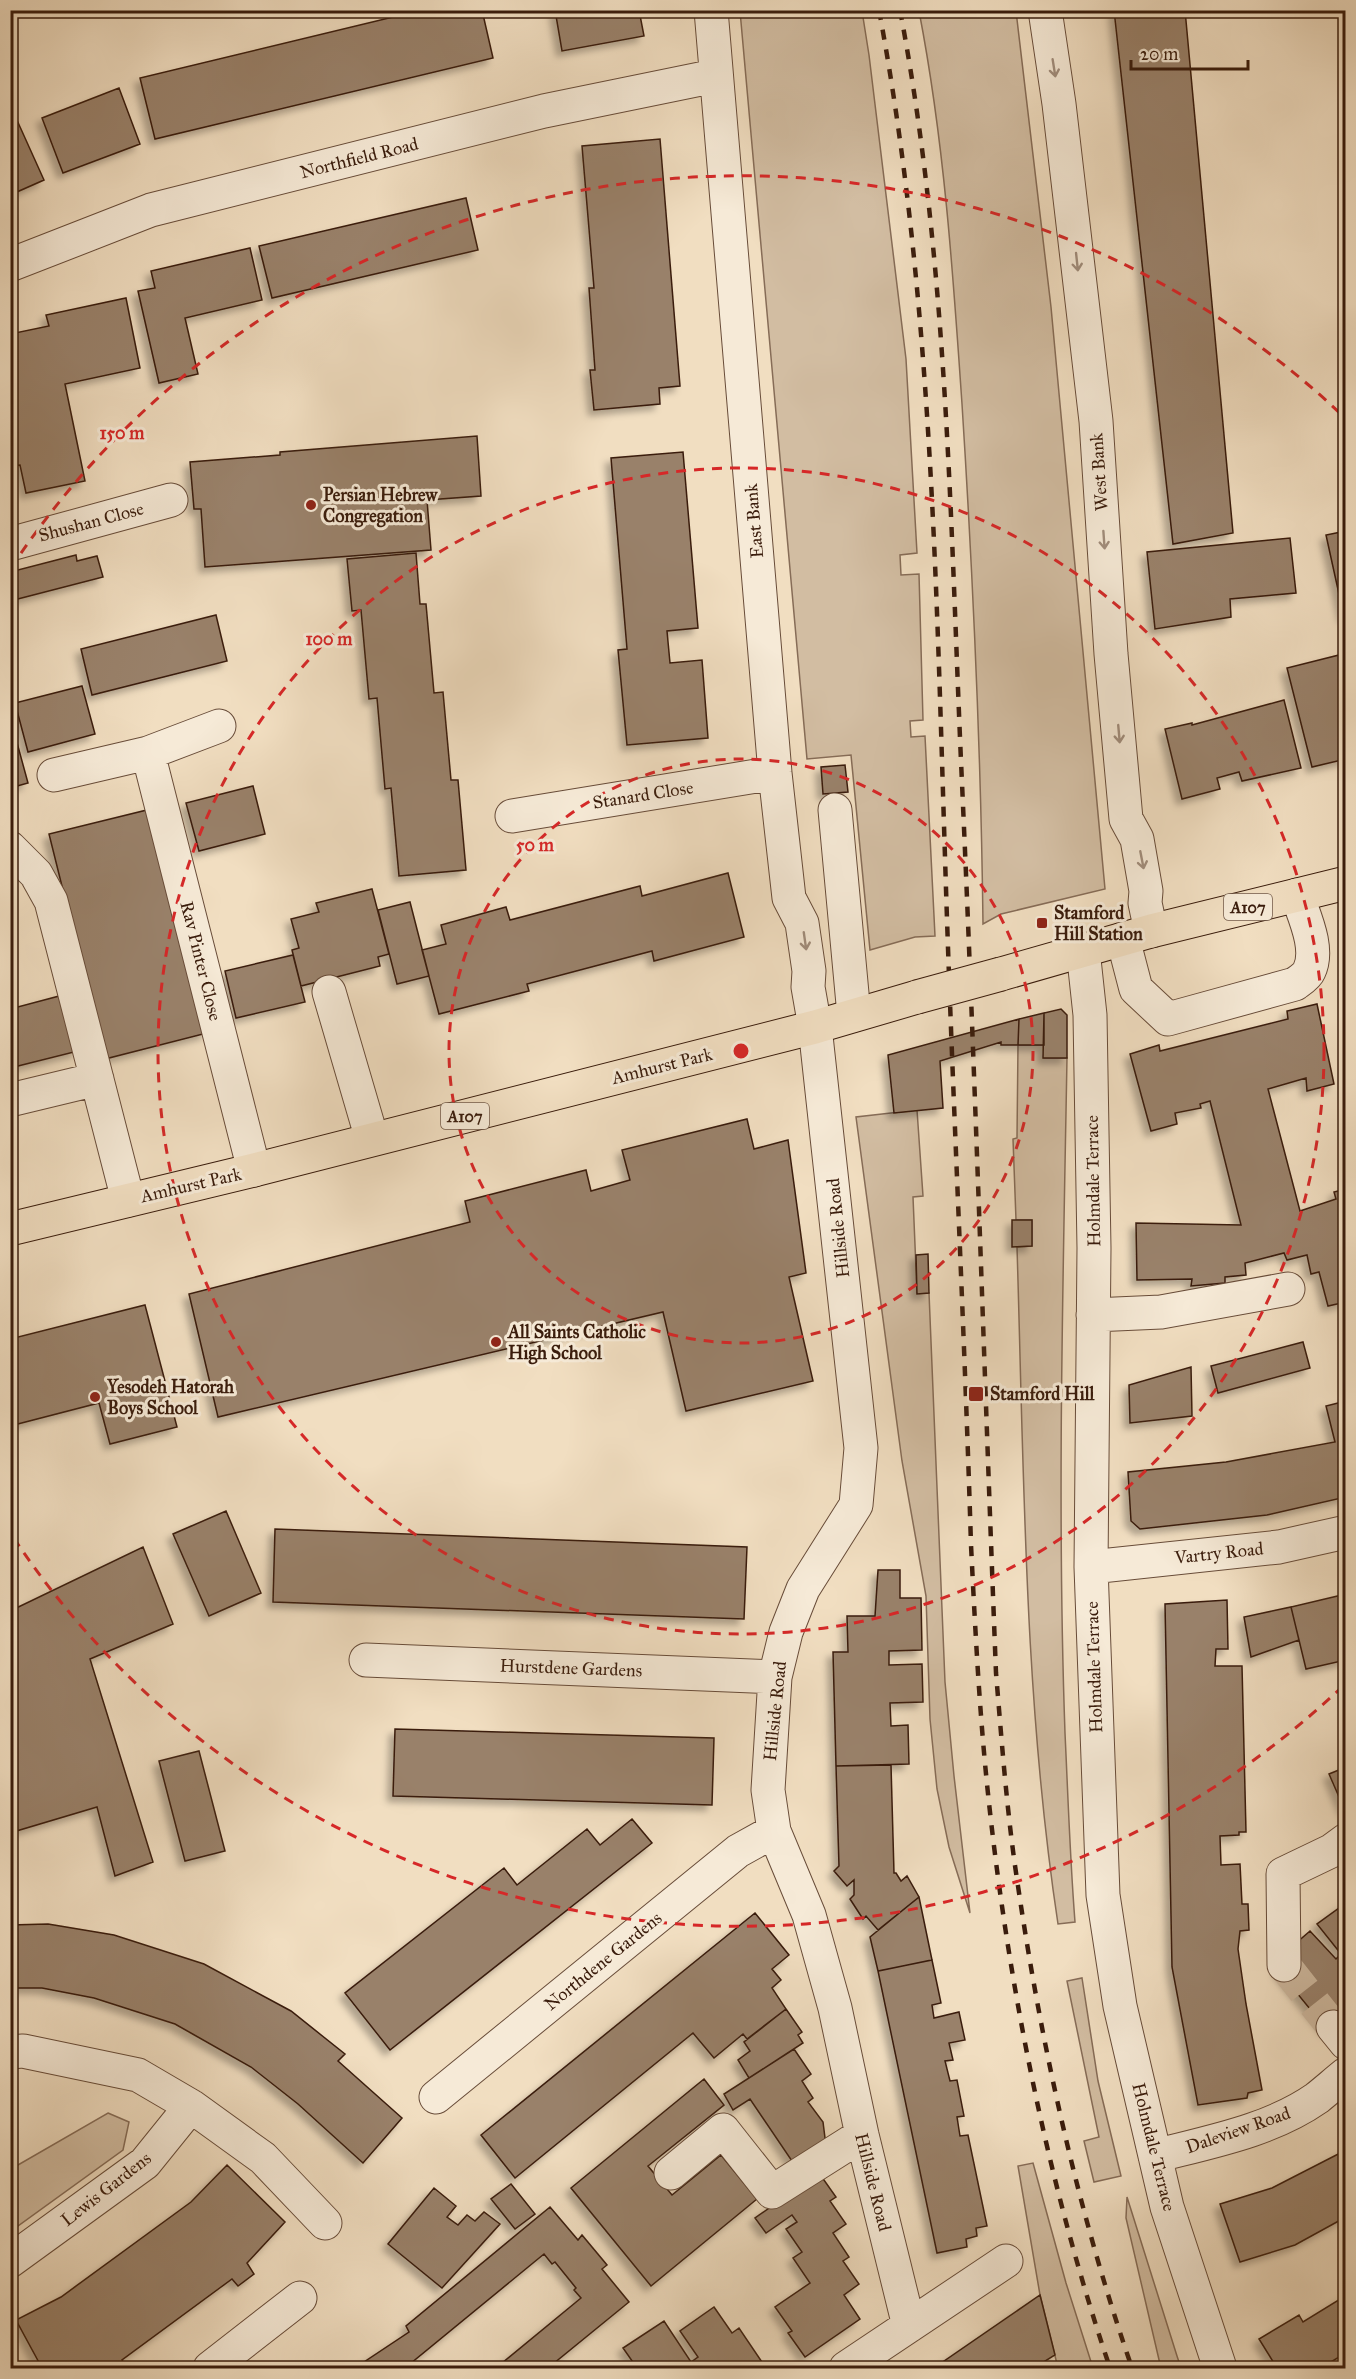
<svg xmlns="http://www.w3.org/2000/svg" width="1356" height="2379" viewBox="0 0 1356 2379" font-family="'IM FELL Great Primer',serif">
<defs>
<filter id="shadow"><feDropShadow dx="-5.5" dy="5.5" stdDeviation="3" flood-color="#0004"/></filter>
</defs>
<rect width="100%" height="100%" fill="#f1dec1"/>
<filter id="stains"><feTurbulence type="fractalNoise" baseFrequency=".00333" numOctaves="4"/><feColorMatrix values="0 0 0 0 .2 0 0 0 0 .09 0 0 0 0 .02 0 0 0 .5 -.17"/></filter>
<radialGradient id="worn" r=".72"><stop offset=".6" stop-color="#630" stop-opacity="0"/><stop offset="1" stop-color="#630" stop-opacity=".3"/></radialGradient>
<path fill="#d2bda2" stroke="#866c57" stroke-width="1.5" d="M740,11H862L869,55L906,359L917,553L900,555L901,575L919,574L923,720L910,721L911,737L925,736L935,936L915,937L870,950L851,755L807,759Z
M919,11H1016L1051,307L1105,889L1001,914L983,924C981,751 973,577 962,404C953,272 944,140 919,11Z
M1018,1045H1044V1058H1067C1063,1283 1057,1508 1065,1733C1068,1796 1070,1859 1075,1922L1058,1924C1024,1700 1024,1473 1017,1247L1032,1246V1220H1016L1013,1139L1017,1138Z
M917,1110L923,1196L913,1197L917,1293H929L945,1682L954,1776L970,1913L949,1847L937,1789L930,1719L926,1596L902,1461L856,1117Z
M1082,1978L1098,2081L1121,2176L1094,2182L1084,2141L1099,2137L1067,1981Z
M108,2113L129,2122L123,2150L11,2231V2169Z
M1033,2163L1066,2283L1093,2368H1058L1040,2295L1018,2166Z
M1127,2197L1177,2356L1181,2368H1161L1160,2364L1126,2218Z"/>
<path fill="#99816a" stroke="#3a1c0c" stroke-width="1.5" filter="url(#shadow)" d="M422,10H482L493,58L155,139L140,78Z
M555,10H639L644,36L562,51Z
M1114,10H1185L1233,533L1173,544Z
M119,88L140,144L63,173L42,118Z
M16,118L44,180L10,195V120Z
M660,139L680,386L659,388L660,404L594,410L590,370H595L589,288H594L582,146Z
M466,198L478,250L272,298L259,246Z
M250,248L262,300L185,318L198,374L159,383L138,291L155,288L151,271Z
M126,298L140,368L65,384L85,481L26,493L20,465L10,466V447L14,446L10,429V334L49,326L46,315Z
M477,436L481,496L427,500L431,550L205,567L201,509H194L190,462L280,455V452Z
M683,452L698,628L667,631L670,663L702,660L708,738L627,745L618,650L627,649L611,458Z
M1346,531V617H1344L1326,535Z
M1290,538L1296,593L1230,599L1231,617L1155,629L1147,552Z
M416,553L420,604H426L434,693L443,692L451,780H458L466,870L399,876L391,788L385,789L377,698L369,699L361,610L352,611L347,559Z
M76,555L77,561L97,556L103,577L10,601V572Z
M216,615L227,661L92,695L81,649Z
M1339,655L1346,681V759L1312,767L1287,668Z
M82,686L95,734L28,752L15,703Z
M1284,700L1301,768L1242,781L1239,772L1217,778L1220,789L1182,799L1165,729L1192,723V725Z
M10,717L28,783L10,788Z
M845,765L848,792L823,794L821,767Z
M253,786L265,834L199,851L186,803Z
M151,809L207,1033L105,1059L49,834Z
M728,873L744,937L654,961L652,951L527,984L529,991L439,1014L422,950L446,944L441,925L506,907L510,920L640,886L642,896Z
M372,889L389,954L378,957L380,966L301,986L292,950L299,948L291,919L319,912L316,903Z
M410,902L429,976L397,984L378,910Z
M293,955L305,1002L236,1018L225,971Z
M63,995L78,1051L10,1068V1009Z
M1317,1004L1334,1084L1307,1091L1306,1078L1268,1089L1300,1211L1336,1199L1334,1192L1346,1189V1302L1328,1306L1319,1272L1311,1274L1307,1255L1287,1260L1284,1253L1245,1263L1246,1275L1225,1277V1283L1191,1286L1192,1279L1137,1280L1136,1223L1241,1225L1210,1101L1200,1104L1201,1108L1175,1113L1177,1124L1151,1131L1130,1054L1159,1045L1160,1051L1288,1019L1287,1011Z
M1061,1009L1067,1015V1058H1043L1044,1013Z
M1044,1013V1045H1018L1019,1019Z
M1019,1019L1018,1045H1001V1042L940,1061L943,1108L894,1113L888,1055Z
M747,1119L754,1149L788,1140L806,1273L789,1277L813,1381L686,1411L663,1312L218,1417L189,1294L470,1222L465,1201L586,1170L591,1191L630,1180L622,1150Z
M1012,1220H1032V1246L1012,1247Z
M928,1254L929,1293L917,1294L916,1255Z
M145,1305L177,1427L110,1444L99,1403L10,1426V1339Z
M1303,1342L1310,1368L1218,1393L1211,1366Z
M1191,1367L1192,1416L1130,1423L1129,1385Z
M1346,1401V1497L1267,1515L1140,1529L1131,1521L1128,1472L1226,1462L1335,1442L1326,1406Z
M226,1511L261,1593L209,1616L173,1534Z
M275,1529L747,1547L744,1619L273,1602Z
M143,1547L173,1624L90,1659L153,1862L115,1876L97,1807L13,1832L10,1824V1611Z
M878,1570H900V1598H921L922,1650L889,1651V1665L922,1664L923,1702L890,1703L891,1726L908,1725L909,1764L836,1766L833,1652H848L847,1616H875Z
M1346,1594V1660L1306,1669L1291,1607Z
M1227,1600L1228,1649H1216L1215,1666H1242L1246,1832H1239V1835L1220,1836L1221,1865L1240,1864L1242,1904H1248L1249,1930L1240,1931L1238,1949L1246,2004L1262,2090L1248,2093L1247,2098L1198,2105L1172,1967L1165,1604Z
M1291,1607L1299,1640L1251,1657L1244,1617Z
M395,1729L714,1738L712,1805L393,1796Z
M199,1751L225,1851L185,1861L159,1761Z
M891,1765L894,1873H896L901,1881L907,1876L919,1897L878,1930L866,1916L863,1919L850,1899L854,1895V1880L847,1886L834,1871L839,1866L836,1766Z
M1346,1767V1813L1329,1774Z
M632,1819L652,1843L390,2050L345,1993L504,1868L517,1885L587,1829L600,1845Z
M919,1897L932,1960L878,1971L870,1937Z
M1346,1903V2017L1328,2031L1278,1970L1287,1951L1310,1931L1336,1959L1341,1954L1317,1924Z
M755,1913L789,1955L772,1969L781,1980L772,1988L786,2009L747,2039L743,2034L714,2058L693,2033L515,2178L481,2135Z
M48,1924L114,1935L204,1964L291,2011L345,2054L338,2061L402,2118L363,2163L298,2104L251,2067L175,2024L94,1998L42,1988H10V1925Z
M932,1960L941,2003L932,2005L934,2018L959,2012L965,2040L949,2043L953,2060L945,2061L950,2081L957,2080L964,2116L957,2117L960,2136L968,2135L987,2226L976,2228L977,2236L966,2239L967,2247L937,2253L878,1971Z
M786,2009L802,2032L798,2035L803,2043L749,2078L738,2060L750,2051L744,2042Z
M794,2049L811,2074L802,2081L813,2098L808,2102L823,2122L826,2146L796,2167L750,2099L733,2110L724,2094Z
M704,2079L724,2105L648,2166L672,2195L721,2155L757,2199L651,2286L571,2188Z
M1346,2150V2217L1295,2245L1240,2262L1220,2204L1272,2188Z
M227,2165L285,2222L247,2263L254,2274L238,2286L232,2279L122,2360L127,2367L125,2368H42L16,2320L61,2297L191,2202Z
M819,2173L836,2197L830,2201L846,2224L833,2233L849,2257L843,2261L859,2284L844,2295L860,2319L805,2357L788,2333L792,2331L775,2307L810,2283L793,2258L802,2252L786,2229L797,2222L792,2215L766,2233L755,2218Z
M511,2184L535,2214L515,2229L491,2199Z
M434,2188L456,2206L447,2217L458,2225L467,2215L475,2221L484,2212L500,2224L442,2288L388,2244Z
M550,2207L578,2240L582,2235L607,2265L602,2269L629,2302L548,2368H496L581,2298L574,2290L576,2288L555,2262L552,2264L544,2254L405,2368H355L409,2332L406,2326Z
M1040,2295L1055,2355L1034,2368H934Z
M1345,2296L1346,2353L1329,2363L1332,2368H1277L1259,2339L1299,2315L1303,2322Z
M714,2307L732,2333L739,2328L766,2368H637L623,2348L664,2321L691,2362L698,2357L680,2331Z"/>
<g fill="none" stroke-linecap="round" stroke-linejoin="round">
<path stroke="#ccb79d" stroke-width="33" stroke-dasharray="33 16" stroke-linecap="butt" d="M1284,1965L1333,2027"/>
<g stroke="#684c39" stroke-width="35">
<path id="minor" d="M711,10L775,773L789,898L802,923L809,971L808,987L815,1027L861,1448L856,1505L803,1589L786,1632L775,1677L768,1790L774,1831L809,1915L835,2008L862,2135L909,2326
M1045,10L1059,104L1096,421L1111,654L1126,819L1137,839L1146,891L1145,903L1151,931
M10,265L151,210L544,111L715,76
M10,544L171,500
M148,753L254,1170
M54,775L148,753L219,726
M835,810L854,1015
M512,816L775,773
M10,848L36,874L51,901L128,1200
M1123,939L1136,989L1168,1019L1295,984C1299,981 1307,976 1309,971C1320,949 1304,916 1297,895
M1083,950L1090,1015L1094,1248L1091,1567L1103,1895L1120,2006L1167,2207L1220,2368
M329,992L372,1139
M10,1100L97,1079
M1093,1315L1161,1312L1288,1289
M1091,1567L1279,1547L1346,1532
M366,1660L775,1677
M1284,1965L1283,1874L1331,1851L1346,1840
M1333,2027L1346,2043
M10,2052L23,2051L138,2075L191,2106L263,2158L325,2223
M436,2097L738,1851L774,1831
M1155,2156C1209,2142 1270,2131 1317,2098C1327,2090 1336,2082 1346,2074
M671,2173L723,2130L772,2192L862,2135
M10,2261L145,2163L191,2106
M210,2368L300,2298
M846,2368L1006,2261"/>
</g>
<g stroke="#3a1c0c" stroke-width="35">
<path id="major" d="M1001,974L1151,931L1346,883
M10,1229L254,1170L815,1027L917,997"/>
</g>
<use href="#minor" stroke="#f6ead7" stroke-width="33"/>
<use href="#major" stroke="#f1dec1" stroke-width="33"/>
<path stroke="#3a1c0c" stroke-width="4.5" stroke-dasharray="10 10" stroke-linecap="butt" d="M879,10C931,289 936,575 945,857C952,1087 964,1316 971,1545C975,1625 979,1705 987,1784C1007,1980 1047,2182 1110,2368
M900,10C947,258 950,510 961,761C975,1065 984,1369 996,1673C1002,1744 1007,1815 1018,1886C1042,2049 1078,2212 1132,2368"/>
<g stroke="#3a1c0c" stroke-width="35" stroke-linecap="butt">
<path id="major-bridge" d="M917,997L1001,974"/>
</g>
<use href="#major-bridge" stroke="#f1dec1" stroke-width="33"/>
</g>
<defs><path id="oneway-shaft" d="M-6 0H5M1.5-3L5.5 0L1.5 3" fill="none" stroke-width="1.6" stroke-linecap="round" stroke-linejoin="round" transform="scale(1.5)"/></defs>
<g stroke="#a18d7c">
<use href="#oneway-shaft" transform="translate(1054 68) rotate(81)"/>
<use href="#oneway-shaft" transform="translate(1077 262) rotate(84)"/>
<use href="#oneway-shaft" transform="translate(1104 540) rotate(86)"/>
<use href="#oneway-shaft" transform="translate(1119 734) rotate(85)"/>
<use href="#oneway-shaft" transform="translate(1142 860) rotate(79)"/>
<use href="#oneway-shaft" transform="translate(805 941) rotate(82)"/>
</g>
<g fill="none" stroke="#d62828" stroke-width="3" stroke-dasharray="10 8">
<circle cx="741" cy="1051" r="292"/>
<circle cx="741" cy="1051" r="583"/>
<path d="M1343 1686A875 875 0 0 1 11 1534M11 568A875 875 0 0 1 1343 416"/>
</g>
<g fill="#8f2418" stroke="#f6ead7" stroke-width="2">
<circle cx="311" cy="505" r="6"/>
<rect x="1036" y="917" width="12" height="12" rx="3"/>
<circle cx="496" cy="1342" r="6"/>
<rect x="968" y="1386" width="16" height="16" rx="3"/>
<circle cx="95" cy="1397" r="6"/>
</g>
<g text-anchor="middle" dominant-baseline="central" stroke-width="6" stroke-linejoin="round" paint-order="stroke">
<g fill="#f6ead7" stroke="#725a49" stroke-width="1.5">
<rect x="1224" y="894" width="48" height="26" rx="4.5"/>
<rect x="441" y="1103" width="48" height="26" rx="4.5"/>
</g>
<g font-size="16" font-weight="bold" fill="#3a1c0c">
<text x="1248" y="907">A107</text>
<text x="465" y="1116">A107</text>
</g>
<g font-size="18" fill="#3a1c0c" stroke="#f6ead7">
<text transform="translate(359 158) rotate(-14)">Northfield Road</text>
<text transform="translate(1099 472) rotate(-94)">West Bank</text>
<text transform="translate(754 521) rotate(-95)">East Bank</text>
<text transform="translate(91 522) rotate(-15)">Shushan Close</text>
<text transform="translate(643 795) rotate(-9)">Stanard Close</text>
<text transform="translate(201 961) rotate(76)">Rav Pinter Close</text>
<text transform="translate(662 1066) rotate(-14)">Amhurst Park</text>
<text transform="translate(1093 1181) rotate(-91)">Holmdale Terrace</text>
<text transform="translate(191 1185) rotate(-13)">Amhurst Park</text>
<text transform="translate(838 1228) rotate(-96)">Hillside Road</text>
<text transform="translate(1219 1553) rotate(-6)">Vartry Road</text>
<text transform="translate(1094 1667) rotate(-92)">Holmdale Terrace</text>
<text transform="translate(571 1668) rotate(2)">Hurstdene Gardens</text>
<text transform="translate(775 1711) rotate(-84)">Hillside Road</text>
<text transform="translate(603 1961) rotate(-39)">Northdene Gardens</text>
<text transform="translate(1238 2130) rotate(-19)">Daleview Road</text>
<text transform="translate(1154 2147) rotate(76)">Holmdale Terrace</text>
<text transform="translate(873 2182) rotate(76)">Hillside Road</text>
<text transform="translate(106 2189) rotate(-38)">Lewis Gardens</text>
</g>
<g font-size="18" font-weight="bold" fill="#3a1c0c" stroke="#f6ead7" text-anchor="start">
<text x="323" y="495">Persian Hebrew<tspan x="323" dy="21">Congregation</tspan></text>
<text x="1054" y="913">Stamford<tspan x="1054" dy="21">Hill Station</tspan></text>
<text x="508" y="1332">All Saints Catholic<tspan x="508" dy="21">High School</tspan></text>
<text x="107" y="1387">Yesodeh Hatorah<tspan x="107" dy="21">Boys School</tspan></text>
<text x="990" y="1394">Stamford Hill</text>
</g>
</g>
<circle cx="741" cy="1051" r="9" fill="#d62828" stroke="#f6ead7" stroke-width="3"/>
<g font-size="18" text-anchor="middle" font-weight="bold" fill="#d62828" stroke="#f6ead7" stroke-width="6" stroke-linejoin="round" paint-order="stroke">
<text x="122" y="439">150 m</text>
<text x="329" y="645">100 m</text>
<text x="535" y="851">50 m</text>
</g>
<rect width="1356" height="2379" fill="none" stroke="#f1dec1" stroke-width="36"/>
<rect x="12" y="12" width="1332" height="2355" fill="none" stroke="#3a1c0c" stroke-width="3"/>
<rect x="18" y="18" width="1320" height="2343" fill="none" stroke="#3a1c0c" stroke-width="1.5"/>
<path d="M1131 60v9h117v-9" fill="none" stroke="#3a1c0c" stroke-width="3"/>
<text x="1140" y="60" font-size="18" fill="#3a1c0c" stroke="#f6ead7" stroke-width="4.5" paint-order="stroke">20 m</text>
<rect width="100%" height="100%" filter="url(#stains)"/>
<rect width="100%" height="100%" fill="url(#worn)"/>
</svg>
